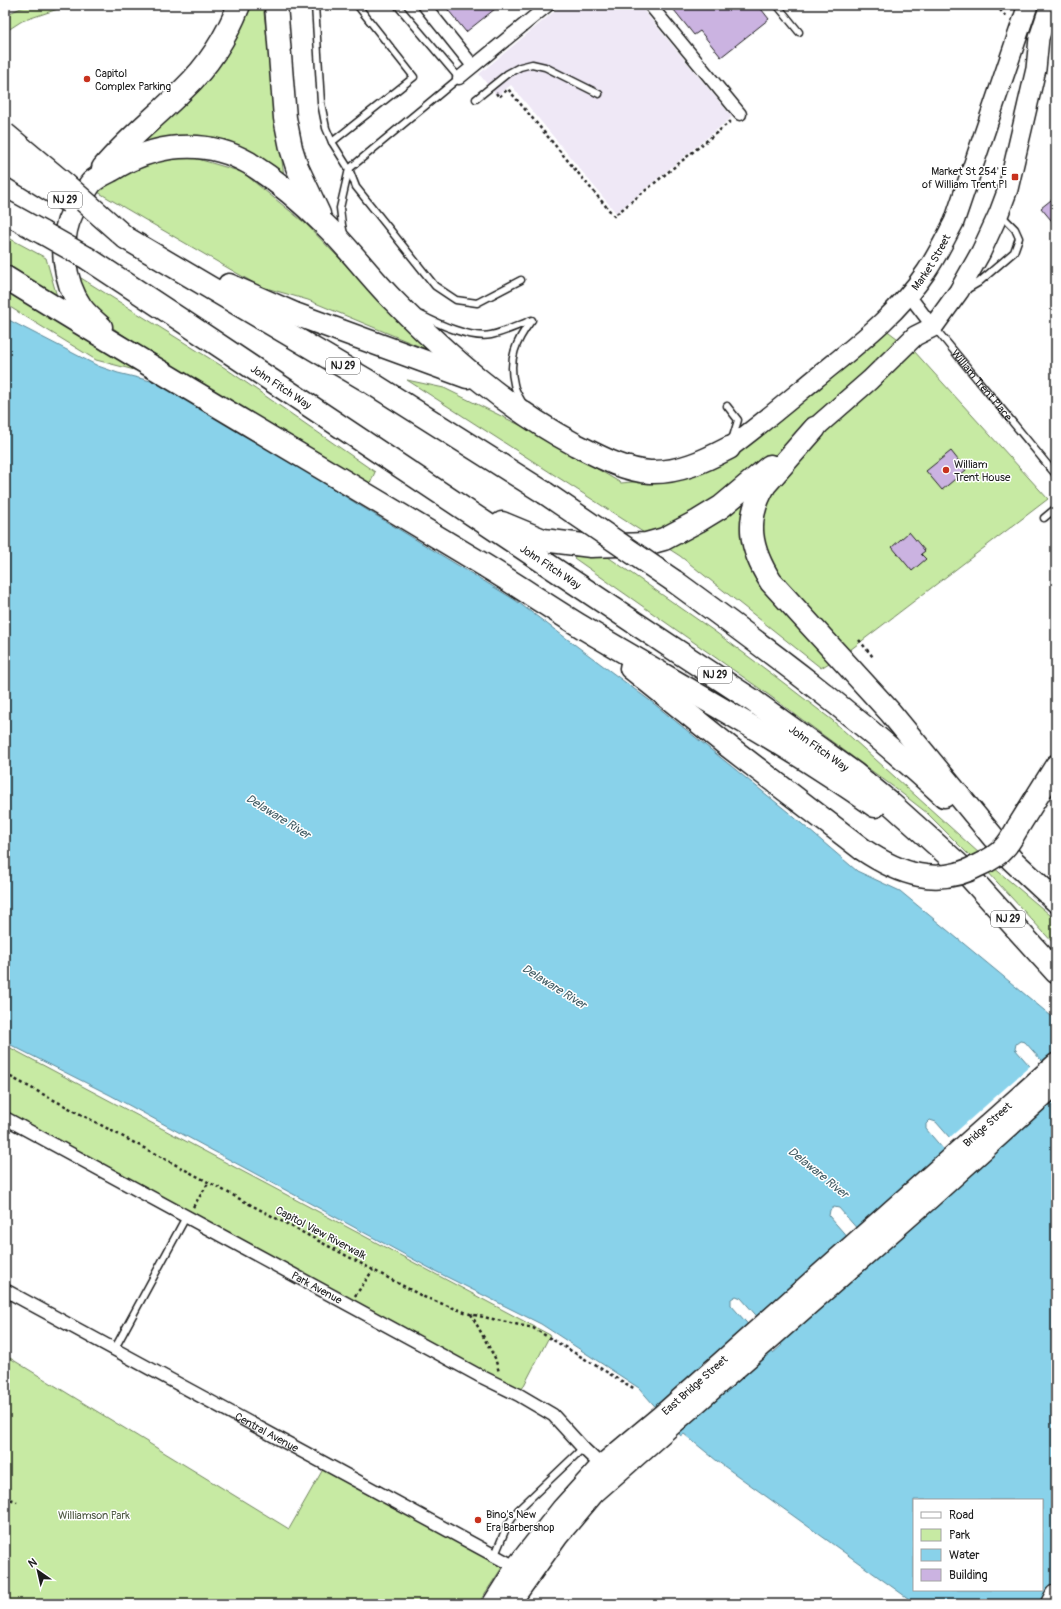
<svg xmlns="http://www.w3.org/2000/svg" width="1061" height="1609" viewBox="0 0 1061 1609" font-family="Pangolin,sans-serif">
<rect width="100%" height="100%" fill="#fff"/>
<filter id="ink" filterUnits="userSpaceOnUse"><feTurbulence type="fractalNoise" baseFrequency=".025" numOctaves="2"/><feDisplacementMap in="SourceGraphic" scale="8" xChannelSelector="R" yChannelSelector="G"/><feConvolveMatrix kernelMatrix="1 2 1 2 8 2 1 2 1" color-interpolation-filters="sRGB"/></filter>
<g filter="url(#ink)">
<path fill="#efe8f6" d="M562,5H639L732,117L616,213L511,85L497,96L479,74Z"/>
<path fill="#c7eaa3" stroke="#728360" d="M28,5H70L22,21L5,32V15Z
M244,5H263L284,177L228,143L155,139L132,147Z
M181,154L242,172L306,224L428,350L308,300L259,286L142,218L96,191L131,164Z
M5,236L46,258L58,300L5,267Z
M73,273L225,368L375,472L370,484L158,359L93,314Z
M5,286L146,373L96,360L5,304Z
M885,329L914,351L1048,499L850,650L821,668L680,556L407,380L444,388L540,435L621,483L666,479L742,448Z
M575,556L608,557L714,631L776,677L832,720L980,854L971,857L927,813L895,788L766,693L574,558Z
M993,867L1056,920V946L986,870Z
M5,1045L550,1335L519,1395L5,1116Z
M5,1355L289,1529L326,1464L503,1566L478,1604H5Z"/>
<path fill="#89d2ea" stroke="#5d8998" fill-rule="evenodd" d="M5,318L98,366L118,373L151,381L185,394L349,499L515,600L653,703L788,812L857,871L900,891L1056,1020V1077L1025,1042L1020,1041L1016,1044L1015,1049L1056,1096V1604H916L717,1461L684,1434L681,1436L639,1388L541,1324L435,1271L110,1095L5,1042ZM930,1120L936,1122L977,1169L967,1177L926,1129V1124ZM834,1207L839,1208L880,1255L871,1264L829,1216L830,1210ZM736,1296L741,1298L782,1345L773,1353L731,1305V1299ZM914,1500H1042V1590H914Z"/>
<path fill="#fff" d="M1031,1065L1055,1092L972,1167L948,1139Z"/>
<path fill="#cbb3e1" stroke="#1c1c1c" d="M444,5H500L466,32Z
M670,5H758L769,19L721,57L700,31L694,35Z
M1056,196V226L1041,208Z
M951,451L966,470L942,490L926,471Z
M909,532L925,551L921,554L926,559L912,571L892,547Z"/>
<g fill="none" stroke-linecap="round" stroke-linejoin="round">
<g stroke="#1c1c1c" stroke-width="9">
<g id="lane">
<path d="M315,5L321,103L326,128L332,142L349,169L356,187L435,286L456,300L477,303L521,280"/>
<path d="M777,5L799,32"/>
<path d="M476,99L507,74L520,67L532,64L545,67L599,94"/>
<path d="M332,142L414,77L357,5"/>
<path d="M344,234L342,225L340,208L349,169L459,78L397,5"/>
<path d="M966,290L978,283L1014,252L1019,238L1015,229L1000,214"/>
<path d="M421,315C438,324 471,339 491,335C505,332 519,325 532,320"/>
<path id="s1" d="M935,328L1056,475"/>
<path d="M523,404C520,398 515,391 514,384C508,359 516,341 531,321"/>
<path d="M727,406L738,420L732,440"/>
<path d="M1044,518L1056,508"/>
<path d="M114,1350L186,1217"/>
<path d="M495,1555L507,1526L518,1510L583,1448"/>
</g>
</g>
<g stroke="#1c1c1c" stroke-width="15">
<g id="street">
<path d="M424,5L473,66"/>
<path d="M650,5L740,114"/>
<path d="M459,78L548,5"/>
<path d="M908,294L933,327"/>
<path id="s2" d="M5,1118L478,1375L519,1395L553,1415L583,1448L605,1469"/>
<path id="s3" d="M5,1290L521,1570"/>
</g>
</g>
<g stroke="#1c1c1c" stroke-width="22">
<g id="primary">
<path d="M815,428L870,380L915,336L933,327L959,291L981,252L999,213L1008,189L1036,69L1039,38L1050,5"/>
<path id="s4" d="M729,448C759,426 786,403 815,379C854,347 897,315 926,272C937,256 945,239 954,222L1028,5"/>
<path id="s5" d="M492,1604L516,1566L561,1509L601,1465L661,1415L1056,1063"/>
<path d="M510,1604L558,1537L595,1493L930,1199L1056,1085"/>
</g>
</g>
<g stroke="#1c1c1c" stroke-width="25">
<g id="highway">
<path d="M276,5L285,118L291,148L297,167L319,214"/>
<path d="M103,168C127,139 157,116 184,89C208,66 227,36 239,5"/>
<path d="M5,212L43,233"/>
<path d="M126,238L368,381L545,493"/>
<path id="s6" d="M87,258L184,322L668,645L752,700L855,774L889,802L959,865L1056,972"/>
<path d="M5,277C160,373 318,465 474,559C511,581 546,605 582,627C680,686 782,740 875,806"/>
<path d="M229,285L295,314L467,377"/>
<path d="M101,327C94,321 86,314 81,307C64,282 58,241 72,213C74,208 79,203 82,198C85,193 88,186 92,182C97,177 106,173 112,170C153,144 205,137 249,163C276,180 302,202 325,225C349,248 370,277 394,301C448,356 508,409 576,445C600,457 623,470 650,472C679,473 704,461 729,448"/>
<path d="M815,428L765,485C744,520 750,549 771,582L890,712L1012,860L1056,901"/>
<path d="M502,523L543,540L591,546L646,544L664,539L698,521L721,507L770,466"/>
<path d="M674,581C767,649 860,718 944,796"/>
<path d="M631,668L728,746L862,849"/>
<path d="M1018,827L1056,766"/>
<path d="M1052,1604L1056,1596"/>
</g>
</g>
<path stroke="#1c1c1c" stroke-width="2.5" stroke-dasharray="3 3" stroke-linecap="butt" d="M996,5L1007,18
M496,93L499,97L508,89L614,216L731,121
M859,640L873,657
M5,1074L424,1297L470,1314L533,1328L635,1389
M193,1207L209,1182
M355,1296L373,1270
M471,1314L495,1358L499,1372
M5,1497L17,1502"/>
<use href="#lane" stroke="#fff" stroke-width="6"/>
<use href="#street" stroke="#fff" stroke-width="12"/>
<use href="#primary" stroke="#fff" stroke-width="19"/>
<use href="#highway" stroke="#fff" stroke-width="22"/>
<g stroke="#1c1c1c" stroke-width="25" stroke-linecap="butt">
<path id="highway-bridge" d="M5,134L66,185L126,238
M5,162L69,202
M43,233L87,258
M545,493L674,581
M862,849C899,874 938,888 979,865C988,861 998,855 1004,848C1010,842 1014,834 1018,827"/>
</g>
<use href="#highway-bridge" stroke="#fff" stroke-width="22"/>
</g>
</g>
<g fill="#c8321e" stroke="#fff" stroke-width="1.5">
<circle cx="87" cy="79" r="4"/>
<rect x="1011" y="173" width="8" height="8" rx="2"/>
<circle cx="946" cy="470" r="4"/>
<circle cx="478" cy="1520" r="4"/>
</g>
<g text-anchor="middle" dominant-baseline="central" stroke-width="3" stroke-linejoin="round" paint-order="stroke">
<g fill="#fff" stroke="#606060" stroke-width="1">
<rect x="48" y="192" width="34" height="16" rx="3"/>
<rect x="326" y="358" width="34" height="16" rx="3"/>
<rect x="698" y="667" width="34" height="16" rx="3"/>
<rect x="991" y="911" width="34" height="16" rx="3"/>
</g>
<g font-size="10" font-weight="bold" fill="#1c1c1c">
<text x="65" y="200">NJ 29</text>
<text x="343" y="366">NJ 29</text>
<text x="715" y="675">NJ 29</text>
<text x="1008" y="919">NJ 29</text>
</g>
<g font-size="11" fill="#1c1c1c" stroke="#fff" text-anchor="start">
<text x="95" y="73">Capitol<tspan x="95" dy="13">Complex Parking</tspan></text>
<text x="1007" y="171" text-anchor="end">Market St 254' E<tspan x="1007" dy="13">of William Trent Pl</tspan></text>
<text x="954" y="464">William<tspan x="954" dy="13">Trent House</tspan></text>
<text x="486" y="1514">Bino's New<tspan x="486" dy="13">Era Barbershop</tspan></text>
</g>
<g font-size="11" fill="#1c1c1c" stroke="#fff">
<text stroke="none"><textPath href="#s4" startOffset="276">Market Street</textPath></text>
<text stroke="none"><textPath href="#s1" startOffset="74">William Trent Place</textPath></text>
<text stroke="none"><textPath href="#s6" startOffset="233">John Fitch Way</textPath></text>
<text stroke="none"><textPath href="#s6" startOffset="557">John Fitch Way</textPath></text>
<text stroke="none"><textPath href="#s6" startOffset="881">John Fitch Way</textPath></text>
<text stroke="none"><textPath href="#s5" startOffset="692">Bridge Street</textPath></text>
<text transform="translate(321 1233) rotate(28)">Capitol View Riverwalk</text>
<text stroke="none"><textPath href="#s2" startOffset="355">Park Avenue</textPath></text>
<text stroke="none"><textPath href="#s5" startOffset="300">East Bridge Street</textPath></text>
<text stroke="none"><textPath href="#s3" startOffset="298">Central Avenue</textPath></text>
</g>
<g font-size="11" fill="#4f5a44" stroke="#fff">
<text x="94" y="1515">Williamson Park</text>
</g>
<g font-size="12" font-style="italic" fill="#425c64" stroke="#fff">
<text transform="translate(278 817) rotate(32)">Delaware River</text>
<text transform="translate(554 987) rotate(32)">Delaware River</text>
<text transform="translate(818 1173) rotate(39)">Delaware River</text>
</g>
</g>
<rect width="1061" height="1609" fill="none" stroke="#fff" stroke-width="20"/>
<rect x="10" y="10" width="1041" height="1589" fill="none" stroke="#1c1c1c" stroke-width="1.5" filter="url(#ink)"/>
<rect x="913" y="1499" width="130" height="92" fill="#ffffff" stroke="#a4a4a4"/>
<rect x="921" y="1512" width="20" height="6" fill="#ffffff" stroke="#a4a4a4"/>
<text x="949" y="1519" font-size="12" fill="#1c1c1c">Road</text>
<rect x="921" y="1529" width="20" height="12" fill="#c7eaa3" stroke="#a4a4a4"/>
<text x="949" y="1539" font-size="12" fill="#1c1c1c">Park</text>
<rect x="921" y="1549" width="20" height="12" fill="#89d2ea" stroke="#a4a4a4"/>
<text x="949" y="1559" font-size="12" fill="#1c1c1c">Water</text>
<rect x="921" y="1569" width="20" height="12" fill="#cbb3e1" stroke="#a4a4a4"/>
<text x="949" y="1579" font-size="12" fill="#1c1c1c">Building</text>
<g transform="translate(38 1571) rotate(326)" stroke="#ffffff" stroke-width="3" paint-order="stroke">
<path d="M0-3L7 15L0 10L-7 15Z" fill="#1c1c1c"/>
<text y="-6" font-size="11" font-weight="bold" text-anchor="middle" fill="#1c1c1c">N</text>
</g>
</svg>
